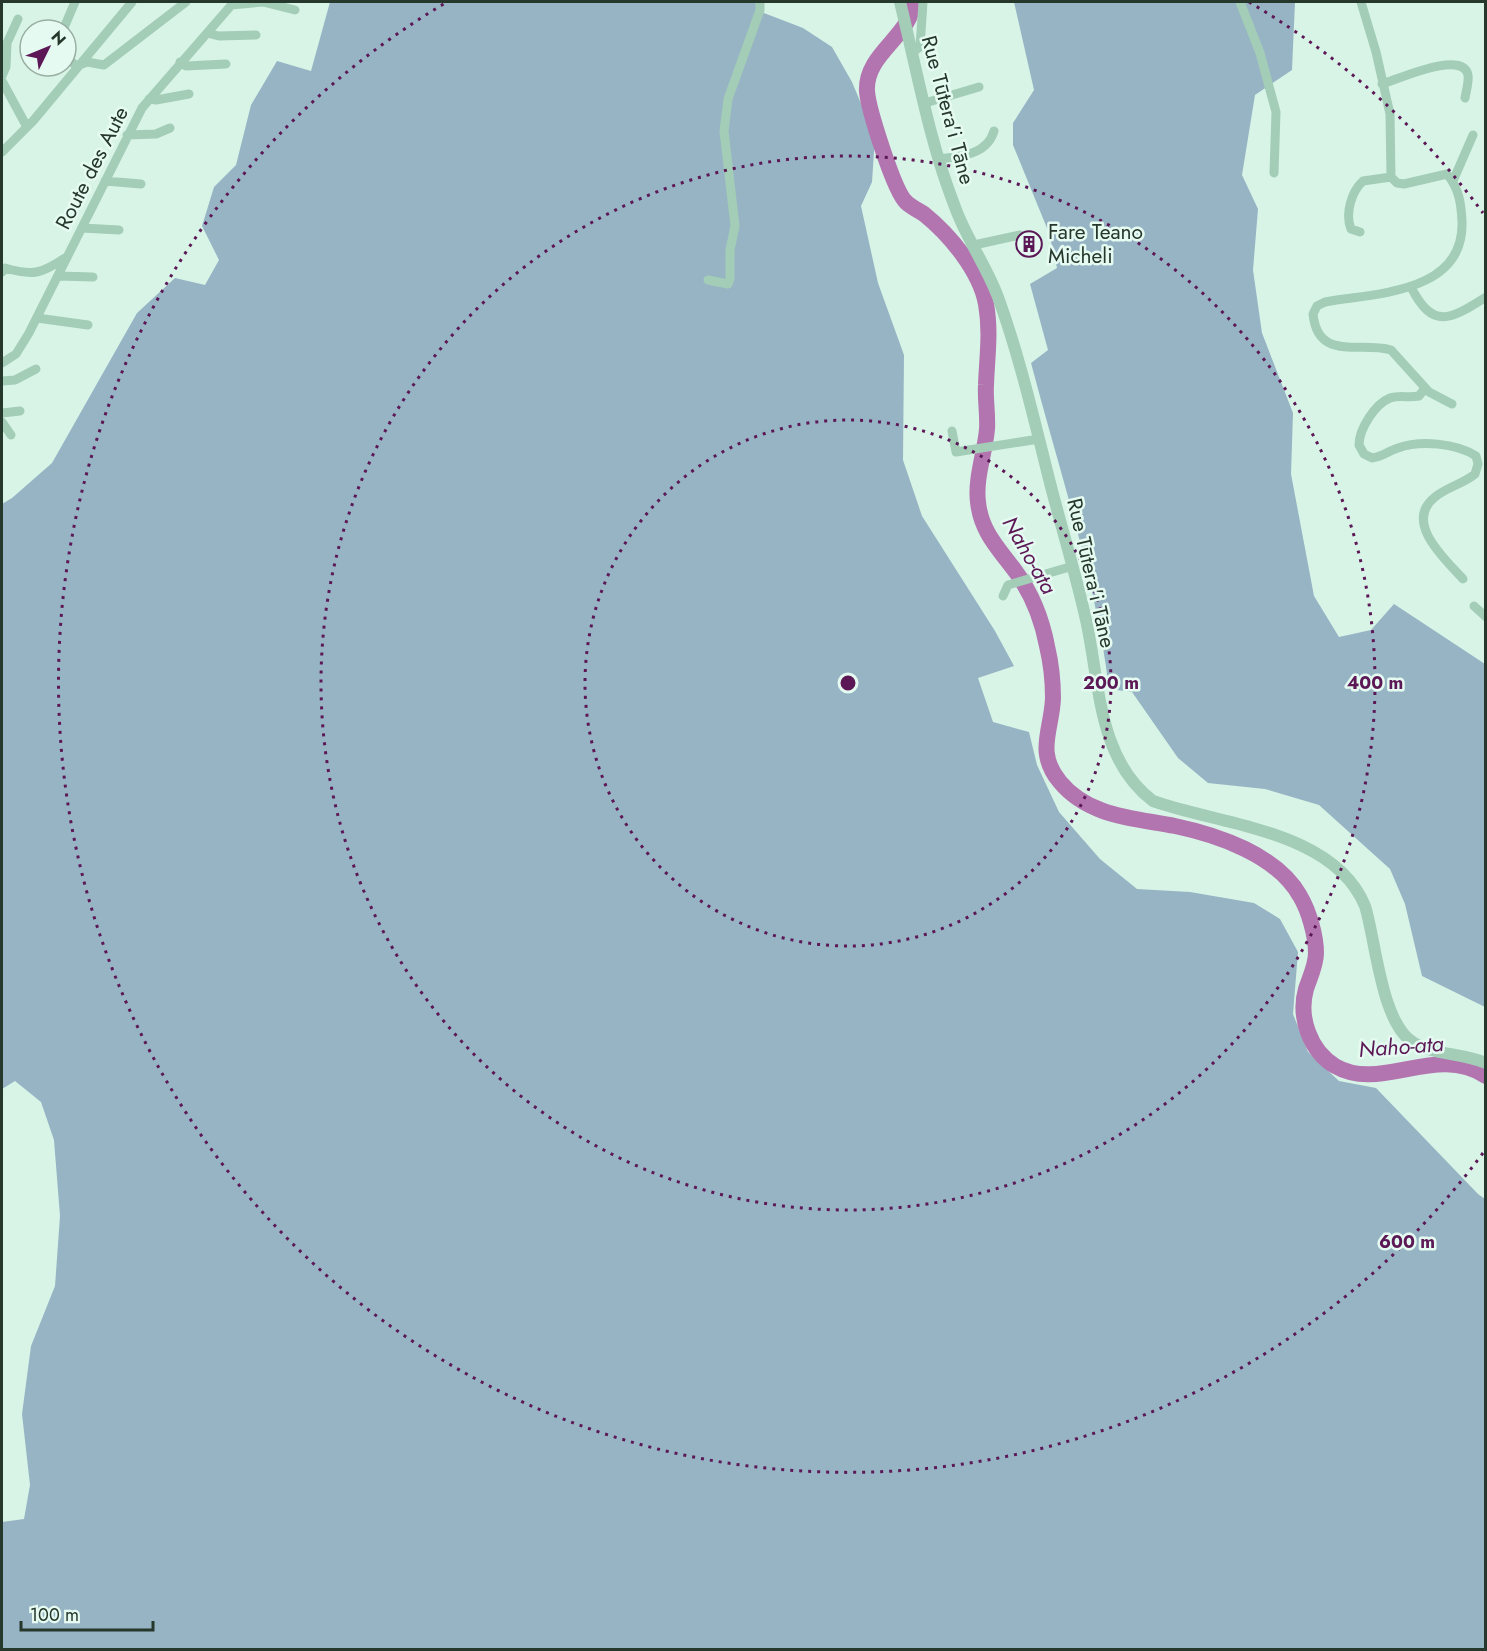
<svg xmlns="http://www.w3.org/2000/svg" width="1487" height="1651" viewBox="0 0 1487 1651" font-family="Jost,sans-serif">
<rect width="100%" height="100%" fill="#d8f4e7"/>
<path fill="#97b4c4" d="M330,2H755L759,11L803,28L832,47L852,82L875,137L872,182L861,206L878,283L904,355L903,460L922,516L995,631L1014,666L978,678L993,722L1029,732L1037,765L1059,812L1100,859L1137,889L1190,892L1254,903L1280,919L1298,952L1293,1014L1308,1052L1339,1081L1376,1088L1478,1194L1485,1199V1649H2V1522L24,1519L30,1485L22,1414L31,1346L55,1286L60,1216L54,1140L41,1102L15,1081L2,1089V504L12,498L52,463L137,313L175,278L205,285L219,260L202,226L214,187L236,165L251,105L277,61L311,71Z
M1014,2H1295L1292,70L1255,95L1242,175L1258,209L1253,270L1262,333L1293,413L1291,474L1314,596L1339,637L1371,630L1394,604L1485,664V1007L1422,976L1405,904L1390,869L1319,805L1265,789L1208,783L1178,758L1132,692L1109,689C1096,579 1059,470 1031,363L1048,350L1030,284L1057,268L1049,233L1013,145V123L1034,90Z"/>
<g fill="none" stroke-linecap="round" stroke-linejoin="round">
<path stroke="#b375af" stroke-width="16" d="M913,2C912,36 865,53 867,91C868,108 894,191 906,202C911,207 918,210 924,214C950,235 980,271 986,304C991,332 987,357 986,385C985,399 988,414 987,429C985,453 975,478 978,502C981,532 999,549 1016,572C1032,594 1042,620 1047,646C1051,663 1053,681 1053,698C1052,730 1035,752 1060,782C1089,817 1134,818 1175,826C1218,835 1277,855 1300,896C1309,911 1316,936 1316,953C1316,965 1310,977 1306,989C1298,1017 1310,1051 1335,1066C1381,1093 1436,1043 1486,1076"/>
<path stroke="#a3cdb7" stroke-width="9" d="M1240,2L1260,53L1276,112L1274,173
M1361,2L1376,52L1390,114L1391,177
M231,5L263,2L295,10
M63,30L75,2
M207,33L219,36L256,35
M912,53L920,47L923,2
M66,58L77,66
M180,62L186,66L226,64
M77,66L87,62L104,65L186,2
M2,76L6,67L7,43L18,19
M2,81L27,127
M1382,84C1397,80 1463,49 1468,75C1469,82 1466,92 1465,98
M149,99L156,100L189,94
M925,103L979,87
M127,135L156,134L170,128
M2,152L33,121L132,2
M939,159C961,156 987,155 994,131
M105,181L141,184
M1453,181L1473,135
M82,228L119,230
M1360,232L1351,229C1345,214 1351,192 1363,181L1391,177L1397,183L1404,184L1447,174C1459,189 1461,202 1462,221C1465,294 1374,293 1325,302L1317,306L1313,314C1318,362 1360,341 1391,350L1429,392L1452,404
M974,245L1020,235
M2,272L5,268C33,276 41,274 65,258
M58,276L93,277
M708,280L728,284L730,279V250L735,226L724,131L728,99L760,10V2
M1411,287C1433,331 1451,319 1486,297
M37,318L88,325
M2,363L16,354L29,333L142,108L234,2
M2,381L15,380L36,369
M1425,388L1419,396C1409,398 1399,395 1390,398C1375,404 1359,429 1359,445L1364,454L1372,458C1382,457 1388,451 1398,448C1420,440 1456,443 1476,456L1478,464L1475,474C1463,484 1447,487 1435,497C1403,522 1445,559 1463,579
M2,413L20,411
M2,422L11,435
M952,431L956,452L1039,439
M1003,596L1008,585L1073,566
M1474,606L1486,617"/>
<path stroke="#a3cdb7" stroke-width="12" d="M900,2C917,70 929,141 955,207C966,238 986,265 998,297C1019,355 1033,415 1048,475C1060,523 1075,571 1086,620C1100,682 1097,759 1153,801C1220,825 1334,830 1365,906C1376,941 1381,1024 1414,1043C1435,1055 1463,1053 1486,1063"/>
</g>
<g fill="none" stroke="#5c1856" stroke-width="3" stroke-dasharray="3 6">
<circle cx="848" cy="683" r="263"/>
<circle cx="848" cy="683" r="527"/>
<path d="M1483 1153A790 790 0 1 1 447 2M1249 2A790 790 0 0 1 1483 213"/>
</g>
<defs>
<g id="building-ring" transform="scale(1.35)"><circle r="9.5" fill="#e5fbf1" stroke="#5c1856" stroke-width="1.5"/><path d="M-4-6H4V6H1V3H-1V6H-4ZM-2.5-4.3h1.7v1.8h-1.7ZM.8-4.3h1.7v1.8H.8ZM-2.5-1h1.7V.8h-1.7ZM.8-1h1.7V.8H.8Z" fill="#5c1856"/></g>
</defs>
<g fill-rule="evenodd">
<use href="#building-ring" x="1029" y="244"/>
</g>
<g text-anchor="middle" dominant-baseline="central" stroke-width="5" stroke-linejoin="round" paint-order="stroke">
<g font-size="21" fill="#26372c" stroke="#e5fbf1">
<text transform="translate(948 110) rotate(75)">Rue Tūtera'i Tāne</text>
<text transform="translate(92 168) rotate(-63)">Route des Aute</text>
<text transform="translate(1091 573) rotate(77)">Rue Tūtera'i Tāne</text>
</g>
<g font-size="21" fill="#26372c" stroke="#e5fbf1" text-anchor="start">
<text x="1048" y="232">Fare Teano<tspan x="1048" dy="24">Micheli</tspan></text>
</g>
<g font-size="22" font-style="italic" fill="#5c1856" stroke="#e5fbf1">
<text transform="translate(1030 555) rotate(60)">Naho-ata</text>
<text transform="translate(1401 1046) rotate(-4)">Naho-ata</text>
</g>
</g>
<circle cx="848" cy="683" r="9" fill="#5c1856" stroke="#e5fbf1" stroke-width="3"/>
<g font-size="18" text-anchor="middle" font-weight="bold" fill="#5c1856" stroke="#e5fbf1" stroke-width="5" stroke-linejoin="round" paint-order="stroke">
<text x="1111" y="689">200 m</text>
<text x="1375" y="689">400 m</text>
<text x="1407" y="1248">600 m</text>
</g>
<rect width="1487" height="1651" fill="none" stroke="#26372c" stroke-width="6"/>
<g transform="translate(48 48) rotate(47)"><circle r="28" fill="#e5fbf1" stroke="#99ada2" stroke-width="1.5"/>
<path d="M0-4.5L10 22L0 15L-10 22Z" fill="#5c1856"/>
<text y="-9" font-size="16" font-weight="bold" text-anchor="middle" fill="#26372c">N</text>
</g>
<path d="M21 1621v9h132v-9" fill="none" stroke="#26372c" stroke-width="3"/>
<text x="30" y="1621" font-size="18" fill="#26372c" stroke="#e5fbf1" stroke-width="4.5" paint-order="stroke">100 m</text>
</svg>
